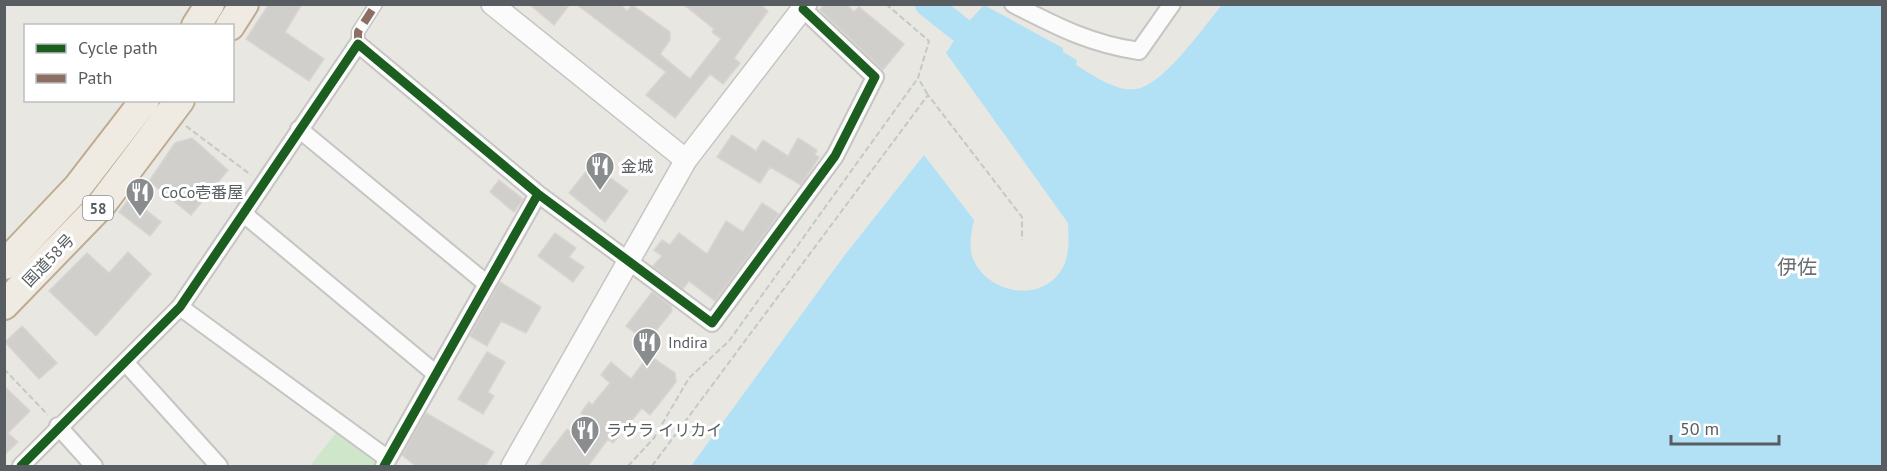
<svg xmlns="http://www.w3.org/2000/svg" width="1887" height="471" viewBox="0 0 1887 471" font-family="'PT Sans','Noto Sans JP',sans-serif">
<rect width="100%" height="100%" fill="#e8e7e2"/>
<path fill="#d0e6cb" d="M339,429L378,459L374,466H310Z"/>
<path fill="#b2e1f6" d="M984,5L1063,48V52L1077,60L1076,65C1093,75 1116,92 1136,89C1164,85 1204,26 1222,5H1882V466H691L844,256L924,155L974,220C971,233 968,249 974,261C988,291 1034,302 1057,276C1070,262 1069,241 1068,223L946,53L961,30Z"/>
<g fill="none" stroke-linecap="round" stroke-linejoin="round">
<path stroke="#b2e1f6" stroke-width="26" d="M928,4L961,30"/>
</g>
<path fill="#d0cfcc" stroke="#d8d5d1" stroke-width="1.5" d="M269,4H302L285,32L324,59L309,81L246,39Z
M529,4H570L554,25Z
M576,4H620L627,11L632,5L670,32V40L660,54L690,79L721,39L712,32L714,29L683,4H760L768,11L734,58L740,63L723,84L710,74L675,118L646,95L666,72Z
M825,4H846L854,12L859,7L904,44L883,70L820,10Z
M732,135L756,151L763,140L788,156L798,138L817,150L815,155L819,157L801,185L770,167L760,183L717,157Z
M192,138L228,170L191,215L149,181L175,143Z
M592,164L628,191L605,222L569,193Z
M499,180L523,199L514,212L490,192Z
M130,197L161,222L150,236L119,212Z
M762,203L779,214L715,301L689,281L683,289L653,266L662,256L654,250L662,240L670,245L679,233L707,254L726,221L743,232Z
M555,233L576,248L569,257L584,267L573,282L538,256Z
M128,252L151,274L96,336L49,291L87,253L109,273Z
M500,282L541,307L526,333L501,321L487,346L470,336Z
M652,292L671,306L672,311L647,342L626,326Z
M22,326L57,363L39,379L5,342Z
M487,352L505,362L488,392L494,396L483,414L458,399Z
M649,355L675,373L676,382L650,415L642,408L613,443L608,439L588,466H539L567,429L576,436L589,420L581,413L589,402L592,405L610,383L601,375L611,362L631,379Z
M4,386L30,411L8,433L18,442L4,455Z
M426,413L494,452L485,466H416L402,455Z"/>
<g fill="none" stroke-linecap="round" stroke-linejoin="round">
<g stroke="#c5c5c3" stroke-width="15">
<path id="pedestrian" d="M358,44V32L376,4"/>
</g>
<g stroke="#c5c5c3" stroke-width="20">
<path id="minor" d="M1013,4C1056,26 1090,44 1139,51L1172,4
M299,129L487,284
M244,214L436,374
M180,307L388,459
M125,362L219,466
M58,426L94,466
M21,466L180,307L358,44L538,194L712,323L835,156L875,77L803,9
M384,466L538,194"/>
</g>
<g stroke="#c5c5c3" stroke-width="24">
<path id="tertiary" d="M492,4L686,160
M512,466L686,160L806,4"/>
</g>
<g stroke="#bfac90" stroke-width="32">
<path id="trunk" d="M196,26L210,4
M230,26L244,4
M4,265L77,188L145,100
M4,305L101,205L180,100"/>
</g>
<path stroke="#c3cac6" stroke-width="2" stroke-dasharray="6 3" stroke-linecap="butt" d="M886,4L929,41L918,78L928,95
M186,126L251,175
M4,369L48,415
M628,466L654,438L689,378L729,341L918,78
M652,466L928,95L1022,217V240"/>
<use href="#pedestrian" stroke="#fcfbfb" stroke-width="12"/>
<use href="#minor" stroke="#fcfbfb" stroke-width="16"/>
<use href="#tertiary" stroke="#fcfbfb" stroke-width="21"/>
<use href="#trunk" stroke="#f0ebe2" stroke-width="28"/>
<path stroke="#8d6e63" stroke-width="8" stroke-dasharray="15 8" stroke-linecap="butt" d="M358,44V32L376,4"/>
<g stroke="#fff" stroke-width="13">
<path id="cycleway" d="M21,466L180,307L358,44L538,194L712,323L835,156L875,77L803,9
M384,466L538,194"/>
</g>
<use href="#cycleway" stroke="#1b5e20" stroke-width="9"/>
</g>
<defs>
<g id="restaurant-pin" transform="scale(1.5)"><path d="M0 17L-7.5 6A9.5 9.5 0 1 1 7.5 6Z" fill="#8a8d8e" stroke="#fff"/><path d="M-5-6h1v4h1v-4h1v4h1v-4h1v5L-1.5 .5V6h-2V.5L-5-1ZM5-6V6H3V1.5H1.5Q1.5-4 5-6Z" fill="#fff"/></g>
</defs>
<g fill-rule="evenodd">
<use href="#restaurant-pin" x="600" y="166"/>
<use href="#restaurant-pin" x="140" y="192"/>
<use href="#restaurant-pin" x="647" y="342"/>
<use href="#restaurant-pin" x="585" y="430"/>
</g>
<g text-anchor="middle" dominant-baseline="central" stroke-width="6" stroke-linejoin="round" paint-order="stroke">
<rect fill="#fff" stroke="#8a8e90" stroke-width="1.5" x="83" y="196" width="30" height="24" rx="4.5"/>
<g font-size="15" font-weight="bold" fill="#585d61">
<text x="98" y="208">58</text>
</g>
<g font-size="16" fill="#585d61" stroke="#fff" text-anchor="start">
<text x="621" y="166">金城</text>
<text x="161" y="192">CoCo壱番屋</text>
<text x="668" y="342">Indira</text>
<text x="606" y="430">ラウラ イリカイ</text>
</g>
<g font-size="16" fill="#585d61" stroke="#fff">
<text transform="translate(48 260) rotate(-46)">国道58号</text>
</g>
<g font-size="20" fill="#696f73" stroke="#fff">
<text x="1797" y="267">伊佐</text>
</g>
</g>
<rect width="1887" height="471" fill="none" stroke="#585d61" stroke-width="12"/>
<rect x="24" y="24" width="210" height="78" fill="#ffffff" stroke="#bcbec0" stroke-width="1.5"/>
<rect x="36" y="44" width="30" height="9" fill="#1b5e20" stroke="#bcbec0" stroke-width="1.5"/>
<text x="78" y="54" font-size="18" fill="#585d61">Cycle path</text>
<rect x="36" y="74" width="30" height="9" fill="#8d6e63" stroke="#bcbec0" stroke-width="1.5"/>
<text x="78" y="84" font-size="18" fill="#585d61">Path</text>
<path d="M1671 435v9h108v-9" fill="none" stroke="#585d61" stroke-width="3"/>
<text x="1680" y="435" font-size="18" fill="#585d61" stroke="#ffffff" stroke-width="4.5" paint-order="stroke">50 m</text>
</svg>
